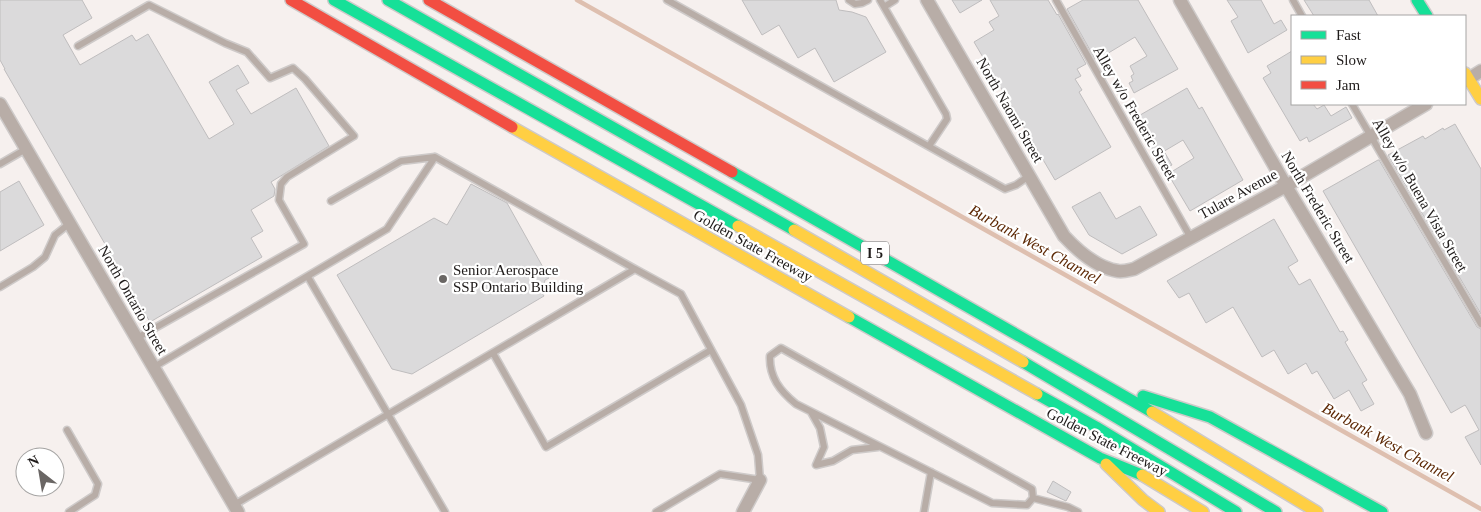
<svg xmlns="http://www.w3.org/2000/svg" width="1481" height="512" viewBox="0 0 1481 512" font-family="'Times New Roman',serif">
<rect width="100%" height="100%" fill="#f6f0ee"/>
<g fill="none" stroke-linecap="round" stroke-linejoin="round">
<path stroke="#debfaf" stroke-width="4.5" d="M577,0L1481,509"/>
</g>
<path fill="#dbdadb" stroke="#bfbdbe" d="M0,0H82L92,18L63,35L80,65L132,35L136,41L148,34L209,139L234,124L209,82L238,65L249,83L236,90L251,114L296,88L329,146L271,182L275,189L274,196L251,210L263,231L251,238L262,257L150,322L4,69H5L0,60Z
M742,0H836L839,10L852,12L866,17L886,52L834,82L815,48L798,58L779,25L762,35Z
M952,0H982L960,13Z
M990,0H1048L1057,15L1058,14L1086,64L1077,69L1081,76L1075,79L1082,90L1079,92L1111,147L1055,180L974,42L994,30L989,22L999,16Z
M1083,0H1138L1178,69L1134,93L1129,83L1133,81L1131,76L1134,74L1130,66L1147,56L1135,37L1100,58L1099,56L1095,59L1067,9Z
M1227,0H1261L1274,24L1281,20L1287,30L1248,53L1231,21L1238,17Z
M1304,0H1369L1378,16H1314Z
M1292,51V104H1313L1317,109L1324,105L1331,116L1346,107L1352,118L1309,142L1307,137L1300,141L1263,78L1271,73L1267,66Z
M1187,88L1199,109L1202,107L1243,180L1190,211L1168,174L1194,158L1183,140L1156,156L1135,118Z
M1455,124L1481,169V314L1388,155L1423,136L1425,139L1443,128L1444,130Z
M1165,153L1172,165L1162,170L1156,159Z
M1378,160H1379L1477,327L1481,329V465L1465,437L1479,430L1467,408L1465,405L1451,413L1323,191Z
M19,181L44,225L0,251V192Z
M471,184L507,203L549,278L545,280L542,293L544,296L412,374L392,369L337,275L434,218L447,225Z
M1100,192L1116,219L1140,206L1157,235L1122,254L1089,235L1072,207Z
M1274,219L1298,261L1288,267L1299,285L1310,279L1340,332L1343,331L1348,340L1345,342L1367,380L1362,383L1374,404L1361,411L1349,390L1334,399L1317,371L1312,374L1306,363L1288,374L1274,350L1262,357L1233,307L1206,323L1189,293L1179,298L1167,281Z
M1053,481L1071,492L1066,501L1047,492Z"/>
<g fill="none" stroke-linecap="round" stroke-linejoin="round">
<g stroke="#cecac9" stroke-width="9">
<path id="lane" d="M667,0L1005,189L1016,185L1029,176
M849,0L855,4L862,3L868,0
M880,0L946,114L947,119L929,146
M1056,0L1191,238
M1293,0L1302,16
M884,7L895,0
M78,46L149,5L225,43L247,52L270,78L293,68L305,79L354,136L287,177L281,184L279,200L304,244L137,338
M1352,104L1481,324
M0,164L26,149
M331,201L401,161L435,157
M635,269L681,294L741,405L758,455L760,480L720,474L656,512
M308,277L445,512
M0,287L33,267L45,257L55,235L70,223
M781,348L1032,489L1033,498L1027,505L992,503L796,404C780,391 769,377 770,356Z
M493,353L546,447L711,350
M154,367L387,229L435,157L635,269L234,505
M811,412L820,428L824,447L816,465
M67,430L98,484L95,495L69,512
M816,465L833,461L852,450L878,447
M1033,498L1068,507L1078,512
M924,512L931,472"/>
</g>
<g stroke="#cecac9" stroke-width="15">
<path id="street" d="M927,0L1064,236C1078,251 1097,268 1118,271C1123,272 1129,270 1134,269L1286,186L1426,104
M1180,0L1286,186L1410,394L1426,433
M1465,81L1481,71
M0,104L238,512
M743,512L760,480"/>
</g>
<g stroke="#cecac9" stroke-width="14">
<path id="fast" d="M334,0L738,226
M388,0L794,230
M1417,0L1427,16
M732,172L1152,412
M849,317L1100,458L1142,475
M1023,362L1276,512
M1037,394L1096,427L1236,512
M1143,396L1210,417L1382,512"/>
</g>
<g stroke="#cecac9" stroke-width="14">
<path id="slow" d="M1465,73L1481,99
M512,127L849,317
M738,226L1037,394
M794,230L1023,362
M1152,412L1317,512
M1106,464L1143,500L1159,512
M1142,475L1203,512"/>
</g>
<g stroke="#cecac9" stroke-width="14">
<path id="jam" d="M291,0L512,127
M429,0L732,172"/>
</g>
<use href="#lane" stroke="#b8ada7" stroke-width="6"/>
<use href="#street" stroke="#b8ada7" stroke-width="12"/>
<use href="#fast" stroke="#16e098" stroke-width="11"/>
<use href="#slow" stroke="#ffcf43" stroke-width="11"/>
<use href="#jam" stroke="#f24e42" stroke-width="11"/>
</g>
<circle fill="#6a6664" stroke="#fff" stroke-width="2" cx="443" cy="279" r="5"/>
<g text-anchor="middle" dominant-baseline="central" stroke-width="4.5" stroke-linejoin="round" paint-order="stroke">
<rect fill="#fff" stroke="#625f5f" stroke-width="1" x="861" y="241.5" width="28" height="23" rx="4"/>
<g font-size="14" font-weight="bold" fill="#1f1b1a">
<text x="875" y="253">I 5</text>
</g>
<g font-size="15" fill="#1f1b1a" stroke="#fff">
<text transform="translate(1010 110) rotate(60)">North Naomi Street</text>
<text transform="translate(1135 113) rotate(60)">Alley w/o Frederic Street</text>
<text transform="translate(1238 194) rotate(-29)">Tulare Avenue</text>
<text transform="translate(1420 195) rotate(60)">Alley w/o Buena Vista Street</text>
<text transform="translate(1318 207) rotate(59)">North Frederic Street</text>
<text transform="translate(753 246) rotate(29)">Golden State Freeway</text>
<text transform="translate(133 300) rotate(60)">North Ontario Street</text>
<text transform="translate(1107 442) rotate(27)">Golden State Freeway</text>
</g>
<g font-size="15" fill="#1f1b1a" stroke="#fff" text-anchor="start">
<text x="453" y="270">Senior Aerospace<tspan x="453" dy="17">SSP Ontario Building</tspan></text>
</g>
<g font-size="16" font-style="italic" fill="#5e2a07" stroke="#fff">
<text transform="translate(1035 244) rotate(29)">Burbank West Channel</text>
<text transform="translate(1388 442) rotate(29)">Burbank West Channel</text>
</g>
</g>
<rect x="1291" y="15" width="175" height="90" fill="#ffffff" stroke="#a5a4a3"/>
<rect x="1301" y="31" width="25" height="8" fill="#16e098" stroke="#a5a4a3"/>
<text x="1336" y="40" font-size="15" fill="#1f1b1a">Fast</text>
<rect x="1301" y="56" width="25" height="8" fill="#ffcf43" stroke="#a5a4a3"/>
<text x="1336" y="65" font-size="15" fill="#1f1b1a">Slow</text>
<rect x="1301" y="81" width="25" height="8" fill="#f24e42" stroke="#a5a4a3"/>
<text x="1336" y="90" font-size="15" fill="#1f1b1a">Jam</text>
<g transform="translate(40 472) rotate(329)"><circle r="24" fill="#ffffff" stroke="#a5a4a3"/>
<path d="M0-4L9 19L0 12L-9 19Z" fill="#6a6664"/>
<text y="-8" font-size="14" font-weight="bold" text-anchor="middle" fill="#1f1b1a">N</text>
</g>
</svg>
